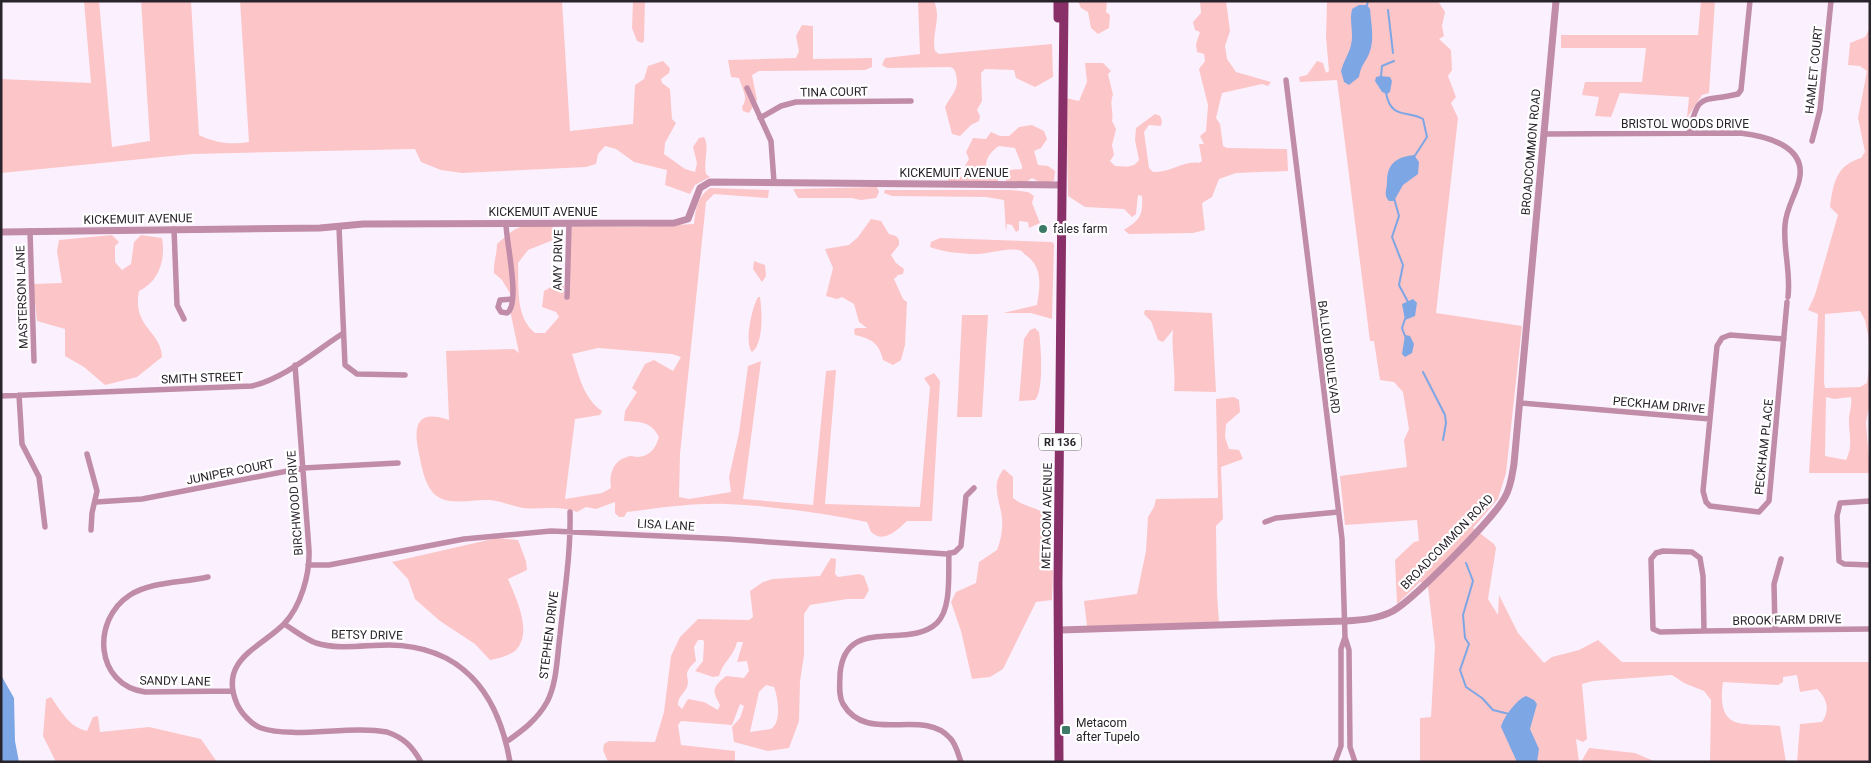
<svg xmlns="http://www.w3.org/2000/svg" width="1871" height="763" viewBox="0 0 1871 763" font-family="Roboto,sans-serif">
<rect width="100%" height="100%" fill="#fbf1fe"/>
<path fill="#fcc5c8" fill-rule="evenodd" d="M84,1H99L112,147L150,141L141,1H191L199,135C215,143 231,145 249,142L240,1H562L570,131L633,124L635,85L644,79L648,66L663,61L670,68L669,73L661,79L662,83L670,89L672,119L676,123L665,143L664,154L685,169L695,172L697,163L693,147L699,138L704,137C710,147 703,162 706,174L710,177L695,185L690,194L665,185L667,170L634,162L616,149L605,146L598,154L596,164L586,167L462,173L441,170L421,162L415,149L192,154L1,173V79L91,83Z
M633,1H645L644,41L642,43L637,41L632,28Z
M918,1H934C942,19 931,33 935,51L939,54L1052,44L1053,77L1035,87L1016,78L1014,70L985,69L981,73L982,101L977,110L980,116L979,121L971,125L960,136L952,134L945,107C952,93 962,88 954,69L950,67L887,68L882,65L885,58L920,54Z
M1078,1H1107L1106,12L1110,15L1109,28L1098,34L1091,28L1088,12L1081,8Z
M1200,1H1226L1230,31L1225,46L1227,59L1236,72L1271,82L1268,86L1262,84L1222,93L1216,118L1220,124L1223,146L1227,148L1287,149L1288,171L1236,173L1219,179L1212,197L1202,203L1205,230L1193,233L1129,234L1124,230C1140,220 1143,216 1142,196L1138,195L1136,214L1132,217L1124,209L1085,207L1068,196L1066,98L1079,101L1087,82L1085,63H1103L1111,71L1108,74L1113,95C1109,104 1114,111 1112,121L1116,129L1112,145L1114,155L1110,161L1115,166C1125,166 1133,169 1139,160L1135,140L1136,128L1155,114L1160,116L1162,121L1161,126L1149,125L1144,132L1149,168L1153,172C1171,173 1184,160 1199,163L1202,161L1199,144H1204L1200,136L1206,131L1208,105L1199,69L1205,61L1204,54L1197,52L1196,44L1200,32L1195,30L1193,22L1201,13Z
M1327,1H1438L1445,12L1442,26L1444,36L1439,39L1451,50L1452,70L1448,76L1456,97L1451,103L1458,118L1436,313L1522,326L1506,473L1498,499L1473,528L1494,544L1496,548L1488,599L1498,615L1499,595L1518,633L1544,663L1552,657L1579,650L1598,640L1622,662H1870V762H1797L1800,724L1822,722C1831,710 1826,697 1817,689L1800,692L1797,675L1783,677V682L1778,685L1723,682C1716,734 1744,722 1780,726L1786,762H1710L1711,700L1704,691L1684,683L1672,675L1593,681L1582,684L1587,739L1583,742L1576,739L1579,762H1420V718L1431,717L1435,646L1428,587L1420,582L1397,604L1395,560L1414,542L1419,541L1417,520L1345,525L1340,476L1407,467L1404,440L1409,429L1403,392L1394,382L1380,380L1374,341H1370L1337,80L1300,82L1299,77L1307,75L1317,61L1323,63L1326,73L1329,71L1326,37Z
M1701,1H1715L1709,93L1702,95L1687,118L1689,97L1620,93L1611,117L1595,116L1599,97L1582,95L1585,82H1642L1646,48H1561V35H1698Z
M802,25L813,26V59L872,58V67L865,70L759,71L752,75L757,100L749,113L743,111L742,107C749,97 742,89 739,78L731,77L728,60L796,58L799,51L796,36Z
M1870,28V344L1865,320L1860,311L1825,314L1824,382L1825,388L1860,387L1867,383L1870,362V403L1866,422L1870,473H1809L1818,314L1808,310L1815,295L1838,215L1830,207C1833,184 1836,165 1861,158L1865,152L1858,118L1867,71L1860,66L1848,65L1850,43L1865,37ZM1826,397L1834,399L1851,397C1852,405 1850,410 1849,417C1848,433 1854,444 1846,460L1825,456Z
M1032,125L1044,131L1047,139L1041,148L1034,151L1038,165L1048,166L1055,171L1054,181L1043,184L1032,178L1024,184L1008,186L1004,175L1006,170L1022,169V166L1015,148L999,146C991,151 985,159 986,168L996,171L999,175L997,185L950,186L948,180L951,176L969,177L965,166L969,159L966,152L973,138L986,139L991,132L1000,136H1009L1019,127Z
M877,187L879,192L876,198L861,200L851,198H798L793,189Z
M710,188L769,190L768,198L714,194L706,202L680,454L679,497L689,499L731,492L729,477L739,433L748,366L761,361L743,499L813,505L826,371L836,370L825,504L920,507L930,387L924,378L934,373L940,381L932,521H907C897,530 884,544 871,532L867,522C821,513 774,506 726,504C693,503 659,508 627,512L624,517H619L615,513V502L596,509L586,507L577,512C557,505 543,510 523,508C512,506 501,501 490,500C475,499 453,505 440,498C425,490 422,468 419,454C413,426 416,409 449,420L446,351L514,349L519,353L511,315V295L502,280L494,273C493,264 497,254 497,244C516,226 525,222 552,226L555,230L553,240L528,250L518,263C519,286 515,317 535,333H545L559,317L556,312L542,307L544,291L551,287L564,286V296L568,298L571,227H636L694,224C696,209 697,197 710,188ZM598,348L672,354L681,357L673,371L654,360L645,364L632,388L637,392L625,411L624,421C640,422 651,421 659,437C656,447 651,456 638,457C634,457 631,455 627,457C612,461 609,476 611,488L602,493L565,499L575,419L600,415L602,411C583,398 579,375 572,354Z
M885,190H1011L1028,192L1034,196L1032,203L1040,223L1029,228L1028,222L1019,221V230L1016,232L1012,225L1007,224L1006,232L1004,200L986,197L892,196L884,193Z
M871,219L881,221L889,234L896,236L899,240V245L891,255L896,263L904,269L903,274L898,275L894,279L903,299L907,302L905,345L901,360L893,365L883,360C879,343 872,339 855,335L854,330L856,328H867L859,322L854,304L842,297L837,299L826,296L833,268L825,249L849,245L858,237Z
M112,235L119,242L115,246V262L122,270L131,264L134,242L141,235L162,238C166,259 159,282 139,291C132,328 161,330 162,357L137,377L105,385L84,367L65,356V329L37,321L33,284L62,283L57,251L59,240Z
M940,238L1052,242L1054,244L1052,319L1031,313H1003L1037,305C1040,287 1043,268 1027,256C1023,254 1023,250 1018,250C1004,248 990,254 976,254C962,254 943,252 930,247L931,242Z
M754,261L765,265L766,276L762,282L753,269Z
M758,297H760C762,311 764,343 752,352C744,343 752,307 758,297Z
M1145,310L1212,313L1216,392L1174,391C1176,370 1171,351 1173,330L1163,342L1158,340L1151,321L1144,314Z
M962,315H988L982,417H957Z
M1035,328L1039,332C1041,346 1044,391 1035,400L1019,401L1024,339L1030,330Z
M1234,397L1239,400L1240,412L1226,424L1225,437L1229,449L1239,450L1243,459L1221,467L1223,519L1216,526L1217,594L1219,622L1087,626L1084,601L1137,594L1146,551L1148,517L1154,507L1156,499L1218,498L1216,399Z
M1004,469L1013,477V498C1023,506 1032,506 1042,512C1056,519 1052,552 1045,563L1053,571L1052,600L1036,602L1003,669L990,677L972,679L961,631L951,602L956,592L976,583L979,562L997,550C1001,540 1003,529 1002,518C1000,500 990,485 1004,469Z
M497,538L518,540L526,561L527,570L508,579C516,598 533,632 516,650C509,656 499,658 490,660L475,644L440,621L415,599L408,579L392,562Z
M831,558L836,559L835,574L838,577L859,574L864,576L869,590L864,599H847L810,605L804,614V655L800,681L799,721L789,748L768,751L734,742L732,727L740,718L744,706L740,704L732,725L681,721L678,725L681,745L735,751V762H608L603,750L604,744L609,741L655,742L664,712L671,656L680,637L698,619L749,620L753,617L750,591L763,582L773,579L820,576ZM698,640H703L704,642L703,661L695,671L713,677L719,676C722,663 734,656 737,642H743L737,662L747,661L749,671L744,678L726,676C712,688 712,690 720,705L718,710L704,702L688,699L682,709L678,705C678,696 684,694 687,687C691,675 680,676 696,661L694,647ZM766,685L774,687C778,698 782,722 771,729L750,732L759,692Z
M51,697C61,711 69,727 87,731L93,717L98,716L100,732L149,727L201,739L217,762H56L43,736L46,699Z
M1589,748L1635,753L1656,762H1581Z"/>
<path fill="#7da6e5" d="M1359,5H1367L1370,9C1371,24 1375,40 1369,54C1365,63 1361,65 1359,77L1349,85L1344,82L1341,71C1343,62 1349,54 1351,45C1354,33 1349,21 1352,9Z
M1380,76L1390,77L1392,81L1390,92L1387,94L1382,92L1375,81L1376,77Z
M1414,155L1419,162L1418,174L1403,185L1394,201H1389C1383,195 1387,190 1387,182C1387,164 1396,157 1414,155Z
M1413,299L1417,303L1415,316L1405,320L1402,304Z
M1405,335L1410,336L1414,344L1412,353L1405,357L1402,354Z
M1,675L14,698L15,741L19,762H1Z
M1526,696L1534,700L1537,704L1530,729L1539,749L1537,762H1517L1501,727C1503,718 1517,699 1526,696Z"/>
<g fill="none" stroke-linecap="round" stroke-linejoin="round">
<path stroke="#7da6e5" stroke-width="2" d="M1367,5L1368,1
M1388,10L1393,53
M1381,77L1382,66L1394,61
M1386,93C1391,120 1408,110 1423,119L1427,137L1414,157
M1394,198L1399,216L1392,237L1403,265L1399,285L1408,302
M1405,336L1402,328L1405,319
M1423,372L1445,415L1446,423L1443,440
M1466,563L1473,581L1463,615L1465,638L1469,644L1460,670L1466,687L1482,698L1493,710L1509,714"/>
<path stroke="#c08ca8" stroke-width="5.5" d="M1286,80L1342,539L1345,637L1349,650L1350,747L1355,762
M747,88L771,141L774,182
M760,118L781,106L796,102L911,101
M1689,133C1699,90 1702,103 1738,94L1741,90L1750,1
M1544,134L1740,133C1766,136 1808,146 1799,181C1795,196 1786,209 1785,225C1783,249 1791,272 1788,297
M1812,141L1820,110L1831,1
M506,224C506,241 521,304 507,313L501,312L498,307L500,300L512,299
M339,227L345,365L357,374L405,375
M174,229L177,305L184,319
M30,231L34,361
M567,297L569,224
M1784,339L1730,335L1722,338L1717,346L1703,491L1706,502L1710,506L1759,512L1769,501L1787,302
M295,365L309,550C310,574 301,606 284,624C260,648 218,660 237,704C241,713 252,725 261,728C294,739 350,725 387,732C404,738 412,746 421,762
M19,395L22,444L39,477L45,527
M1,396L252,386C285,378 314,352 342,334
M1520,403L1710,419
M87,454L97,491L92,513L91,530
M1870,501L1840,503L1837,516L1839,561L1844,564L1870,565
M96,502L142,499L303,468L398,463
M1265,522L1276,518L1338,512
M1663,551L1692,552L1700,558L1703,576L1704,631L1660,632L1653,629L1651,559L1656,553Z
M949,553C948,573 952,608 937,623C907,651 845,614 840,674C840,684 838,695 843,704C867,745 923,707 950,738C956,744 958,754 961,762
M308,565H329L464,539L551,531L727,539L947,554L955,552L961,546L966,496L974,488
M208,577C183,583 152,581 130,595C91,620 95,685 145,692L233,691
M284,624C294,630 305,639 316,643C339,650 365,645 389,645C462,646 498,693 510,762
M1775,630L1774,584L1781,559
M1704,631L1870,629
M506,742C522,731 537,720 547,702C557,683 557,657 560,635C564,595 571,553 570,512
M1335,762L1341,746V649L1345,637"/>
<path stroke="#c08ca8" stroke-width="7" d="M1,232L320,228L363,224L674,223L688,219L700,188L710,182L1061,185
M1060,630L1345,621C1361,620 1378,619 1393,611C1414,599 1494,518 1505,497C1511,487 1512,475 1514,464L1556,1"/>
<path stroke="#8a3068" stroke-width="9" d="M1058,1V18
M1059,762L1058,582L1064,1"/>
</g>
<g fill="#3c7a67" stroke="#fff" stroke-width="2">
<circle cx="1043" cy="229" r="5"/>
<rect x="1061" y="725" width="10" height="10" rx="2.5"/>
</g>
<g text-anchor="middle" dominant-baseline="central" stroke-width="4.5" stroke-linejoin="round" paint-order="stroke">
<rect fill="#fff" stroke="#69656b" stroke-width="1" x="1039" y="433.5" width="42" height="17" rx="4"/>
<g font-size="11" font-weight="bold" fill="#29232b">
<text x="1060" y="442">RI 136</text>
</g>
<g font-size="12" fill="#29232b" stroke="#fff">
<text transform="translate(1814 70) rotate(-84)">HAMLET COURT</text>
<text transform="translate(834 92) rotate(-1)">TINA COURT</text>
<text x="1685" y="124">BRISTOL WOODS DRIVE</text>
<text transform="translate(1531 152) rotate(-85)">BROADCOMMON ROAD</text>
<text x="954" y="173">KICKEMUIT AVENUE</text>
<text x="543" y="212">KICKEMUIT AVENUE</text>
<text transform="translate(138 219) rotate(-1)">KICKEMUIT AVENUE</text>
<text transform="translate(558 260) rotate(-89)">AMY DRIVE</text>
<text transform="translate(22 297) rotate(-92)">MASTERSON LANE</text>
<text transform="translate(1329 357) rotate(83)">BALLOU BOULEVARD</text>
<text transform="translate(202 378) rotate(-2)">SMITH STREET</text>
<text transform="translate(1659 405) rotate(5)">PECKHAM DRIVE</text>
<text transform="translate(1764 447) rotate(-84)">PECKHAM PLACE</text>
<text transform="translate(230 472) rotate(-11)">JUNIPER COURT</text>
<text transform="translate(295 503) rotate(-94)">BIRCHWOOD DRIVE</text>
<text transform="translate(1047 516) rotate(-89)">METACOM AVENUE</text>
<text transform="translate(666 525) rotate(3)">LISA LANE</text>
<text transform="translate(1447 542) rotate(-46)">BROADCOMMON ROAD</text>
<text transform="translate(1787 620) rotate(-1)">BROOK FARM DRIVE</text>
<text transform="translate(367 635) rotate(1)">BETSY DRIVE</text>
<text transform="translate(549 635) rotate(-83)">STEPHEN DRIVE</text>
<text transform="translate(175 681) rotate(1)">SANDY LANE</text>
</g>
<g font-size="12" fill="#29232b" stroke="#fff" text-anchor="start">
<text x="1053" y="229">fales farm</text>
<text x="1076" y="723">Metacom<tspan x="1076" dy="14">after Tupelo</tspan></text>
</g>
</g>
<rect width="1871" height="763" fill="none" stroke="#29232b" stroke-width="5"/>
</svg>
